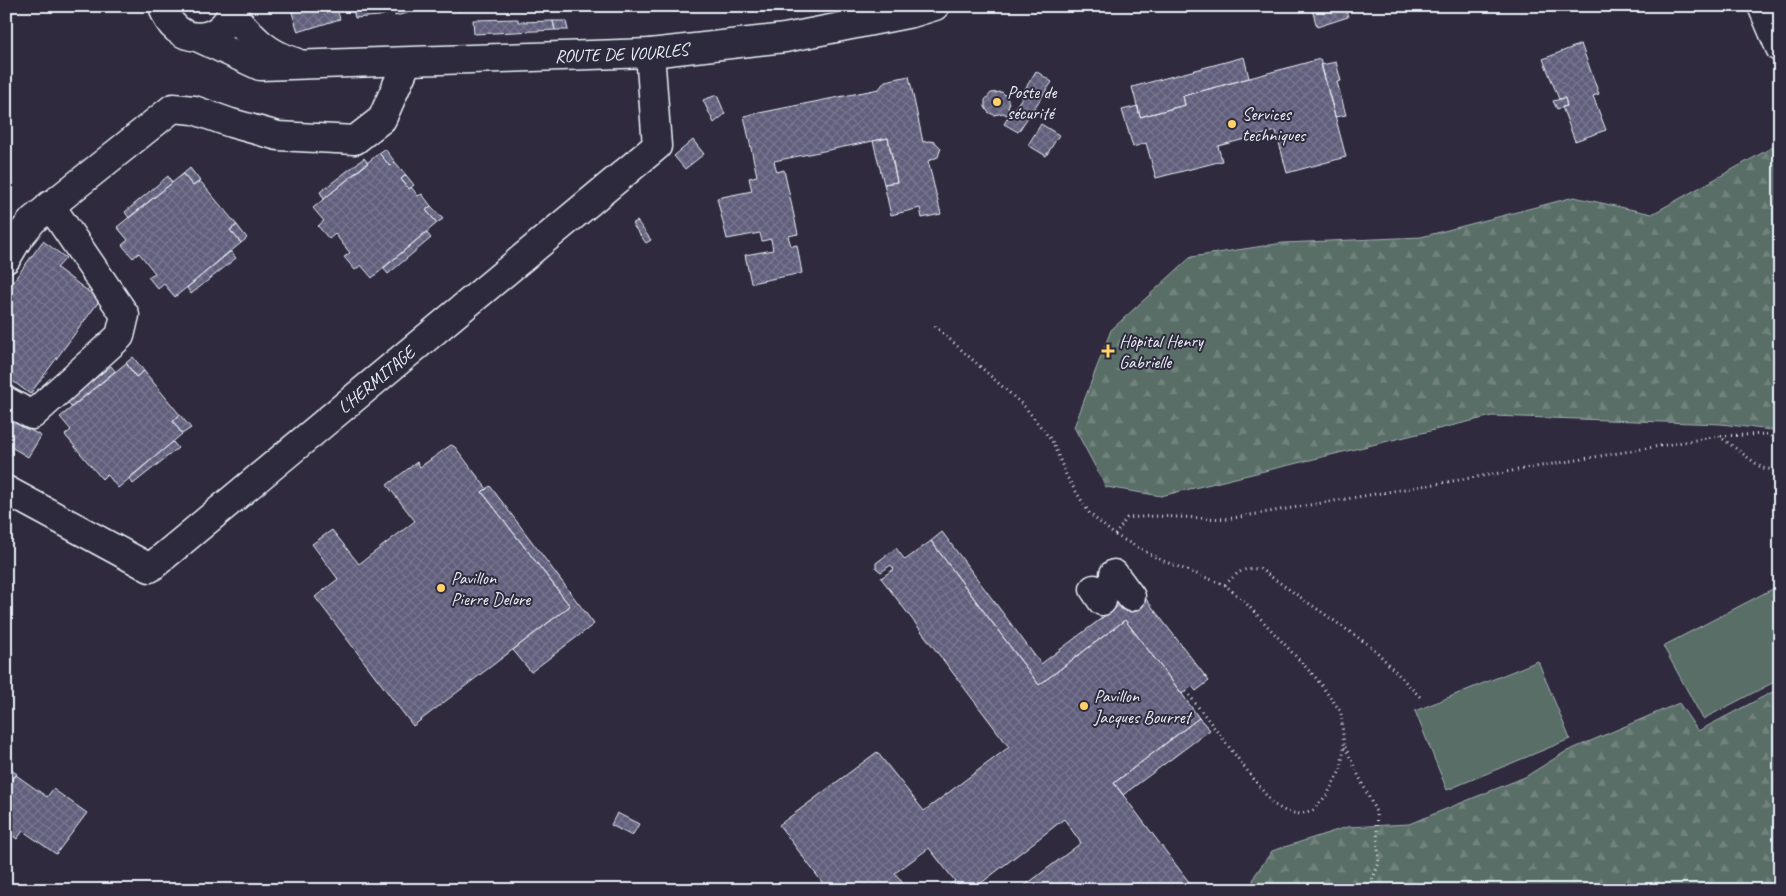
<svg xmlns="http://www.w3.org/2000/svg" width="1786" height="896" viewBox="0 0 1786 896" font-family="Caveat,sans-serif">
<defs>
<pattern id="forest-firs" width="22" height="20" patternUnits="userSpaceOnUse" patternTransform="scale(1.25)"><rect width="22" height="20" fill="#5a6e67"/><path d="M5 1l3.5 6h-7zM16 11l3.5 6h-7z" fill="#72837e"/></pattern>
<pattern id="building-cross-hatch" width="8" height="8" patternUnits="userSpaceOnUse" patternTransform="scale(1.25)"><rect width="8" height="8" fill="#615e7c"/><path d="M0 0l8 8M0 8l8-8" fill="none" stroke="#78768f"/></pattern>
</defs>
<rect width="100%" height="100%" fill="#2f2a3d"/>
<filter id="ink" filterUnits="userSpaceOnUse"><feTurbulence type="fractalNoise" baseFrequency=".02" numOctaves="2"/><feDisplacementMap in="SourceGraphic" scale="10" xChannelSelector="R" yChannelSelector="G"/><feConvolveMatrix kernelMatrix="1 2 1 2 8 2 1 2 1" color-interpolation-filters="sRGB"/></filter>
<g filter="url(#ink)">
<path fill="url(#forest-firs)" stroke="#a1b0b0" d="M1780,143V431L1721,424L1492,416L1161,496L1106,487L1074,427L1111,330L1191,257L1283,243L1421,237L1574,197L1652,214Z
M1780,688V890H1250L1255,875L1272,851L1347,827L1409,824L1525,777L1565,752L1679,703L1698,731Z"/>
<path fill="#5a6e67" stroke="#a1b0b0" d="M1780,585V679L1703,719L1663,646Z
M1538,661L1570,739L1447,790L1415,711Z"/>
<path fill="url(#building-cross-hatch)" stroke="#e8f1f8" d="M290,6H336L340,19L298,32Z
M352,6H376L379,16L355,18Z
M376,6H414L415,11L395,16V12L379,16Z
M457,6H470V9L458,11Z
M637,6H656L637,10Z
M1311,6H1345L1348,17L1317,27Z
M518,19V22L553,21L555,30L474,34L473,20Z
M553,21H566L568,30H555Z
M1581,44L1599,94L1593,96L1606,130L1575,141L1562,107L1567,106L1565,98L1559,99L1543,59Z
M1244,57L1249,78L1183,96L1185,105L1140,117L1132,87Z
M1320,59L1346,157L1287,173L1276,131L1218,146L1222,161L1156,178L1146,143L1133,147L1122,110L1138,106L1140,117L1185,105L1183,96Z
M1336,62L1341,81L1337,82L1346,115L1335,117L1321,65Z
M1036,71L1052,82L1018,132L1004,124L1009,116L1003,113L994,115L988,112L985,107V100L991,93L1002,92L1007,97L1009,104L1008,108L1013,111L1027,90L1025,89Z
M909,76L923,142L929,141L935,142L941,148L938,157L928,161L941,214L922,218L920,208L891,215L884,184L897,182L888,138L774,161L777,172L784,170L798,234L788,236L791,246L797,245L802,273L751,283L745,255L773,250L771,239L762,241L760,233L727,239L717,198L752,191L749,178L757,176L744,116L879,89L885,81Z
M717,95L725,114L714,123L703,100Z
M1565,98L1567,106L1557,109L1553,101Z
M1041,124L1059,135L1046,156L1028,145Z
M888,138L897,182L884,184L873,141Z
M693,140L704,154L685,169L674,156Z
M385,149L395,162L390,166L379,153Z
M379,153L390,166L395,162L406,175L401,179L409,189L411,187L418,196L422,194L431,206L426,210L437,223L372,278L361,265L355,270L344,257L350,253L335,234L329,239L318,226L324,221L313,208Z
M364,158L368,163L324,199L320,192Z
M190,168L200,181L193,186L183,174Z
M183,174L193,186L200,181L237,225L230,230L241,243L175,297L164,284L158,289L148,277L155,273L139,253L133,258L122,245L128,240L117,227Z
M406,175L414,185L409,189L401,179Z
M168,176L172,183L129,218L125,212Z
M431,206L443,219L437,223L426,210Z
M637,221L651,240L646,243L632,224Z
M237,225L247,238L241,243L230,230Z
M426,232L431,238L388,274L383,268Z
M43,241L66,258L57,268L100,300L30,394L6,376V291Z
M230,251L236,258L191,294L187,288Z
M133,357L144,371L136,377L126,363Z
M126,363L136,377L144,371L180,415L173,421L182,434L118,488L107,474L102,479L65,435L71,430L60,417Z
M111,366L115,371L71,407L67,401Z
M180,415L191,428L182,434L173,421Z
M6,416L41,436L28,457L6,444Z
M173,442L178,448L133,484L129,478Z
M451,445L455,447L487,489L482,492L570,606L413,726L315,597L338,579L312,544L332,530L359,564L415,521L387,485L417,462L420,467Z
M490,486L594,624L531,672L513,650L570,606L482,492Z
M942,532L1041,664L1139,590L1209,681L1196,691L1192,686L1182,694L1125,620L1039,685L931,541Z
M931,541L1039,685L1125,620L1182,694L1199,718L1114,783L1195,890H1019L1081,843L1064,819L980,884L984,890H943L955,881L929,848L895,873L908,890H828L779,825L877,752L924,811L1009,747L881,578L894,569L891,565L881,572L876,568V563L896,548L905,560Z
M1199,718L1210,730L1123,795L1114,783Z
M6,766L17,774L6,788Z
M16,775L47,797L53,789L87,813L56,854L23,831L17,839L6,831V788Z
M617,813L639,824L632,836L611,825Z"/>
<g fill="none" stroke-linecap="round" stroke-linejoin="round">
<g stroke="#e8f1f8" stroke-width="31">
<g id="minor">
<path d="M1762,6L1780,48"/>
<path d="M232,14C252,37 265,53 295,62"/>
<path id="s1" d="M197,37L260,66L650,53L785,38L912,13L935,6"/>
<path d="M6,259L19,237L33,220L173,108L194,110L231,123L278,136L355,140L382,119L407,62"/>
<path d="M6,401L32,415L120,336L125,315L50,205"/>
<path id="s2" d="M6,490L150,568L657,146L650,53"/>
<path d="M1114,574L1131,597"/>
<path d="M1094,589L1102,601"/>
</g>
</g>
<g stroke="#e8f1f8" stroke-width="31">
<path id="major" d="M163,6C173,47 223,47 234,6"/>
</g>
<path stroke="#e8f1f8" stroke-width="3" stroke-dasharray="1 4" stroke-linecap="butt" d="M935,326L1025,407L1052,441L1067,477L1090,514L1115,535L1161,560L1225,585L1245,602L1316,678L1341,712L1344,746L1341,769L1327,795L1313,810L1300,814L1287,812L1273,804L1186,691
M1721,436L1767,434L1780,442
M1115,535L1127,518L1154,516L1227,519L1719,436L1762,468L1780,471
M1225,585C1237,573 1242,567 1260,569L1373,648L1421,698
M1345,747L1376,812L1379,863L1368,890"/>
<use href="#minor" stroke="#2f2a3d" stroke-width="28"/>
<use href="#major" stroke="#2f2a3d" stroke-width="28"/>
</g>
</g>
<g fill="#ffd166" stroke="#2f2a3d" stroke-width="2">
<circle cx="997" cy="102" r="5"/>
<circle cx="1232" cy="124" r="5"/>
<path d="M1105.5 343.5h5v5h5v5h-5v5h-5v-5h-5v-5h5z"/>
<circle cx="441" cy="588" r="5"/>
<circle cx="1084" cy="706" r="5"/>
</g>
<g text-anchor="middle" dominant-baseline="central" stroke-width="4" stroke-linejoin="round" paint-order="stroke">
<g font-size="18" fill="#e8f1f8" stroke="#2f2a3d">
<text stroke="none"><textPath href="#s1" startOffset="431">ROUTE DE VOURLES</textPath></text>
<text stroke="none"><textPath href="#s2" startOffset="458">L'HERMITAGE</textPath></text>
</g>
<g font-size="18" fill="#e8f1f8" stroke="#2f2a3d" text-anchor="start">
<text x="1007" y="92">Poste de<tspan x="1007" dy="21">sécurité</tspan></text>
<text x="1242" y="114">Services<tspan x="1242" dy="21">techniques</tspan></text>
<text x="1119" y="341">Hôpital Henry<tspan x="1119" dy="21">Gabrielle</tspan></text>
<text x="451" y="578">Pavillon<tspan x="451" dy="21">Pierre Delore</tspan></text>
<text x="1094" y="696">Pavillon<tspan x="1094" dy="21">Jacques Bourret</tspan></text>
</g>
</g>
<rect width="1786" height="896" fill="none" stroke="#2f2a3d" stroke-width="25"/>
<rect x="12" y="12" width="1761" height="871" fill="none" stroke="#e8f1f8" stroke-width="2" filter="url(#ink)"/>
</svg>
